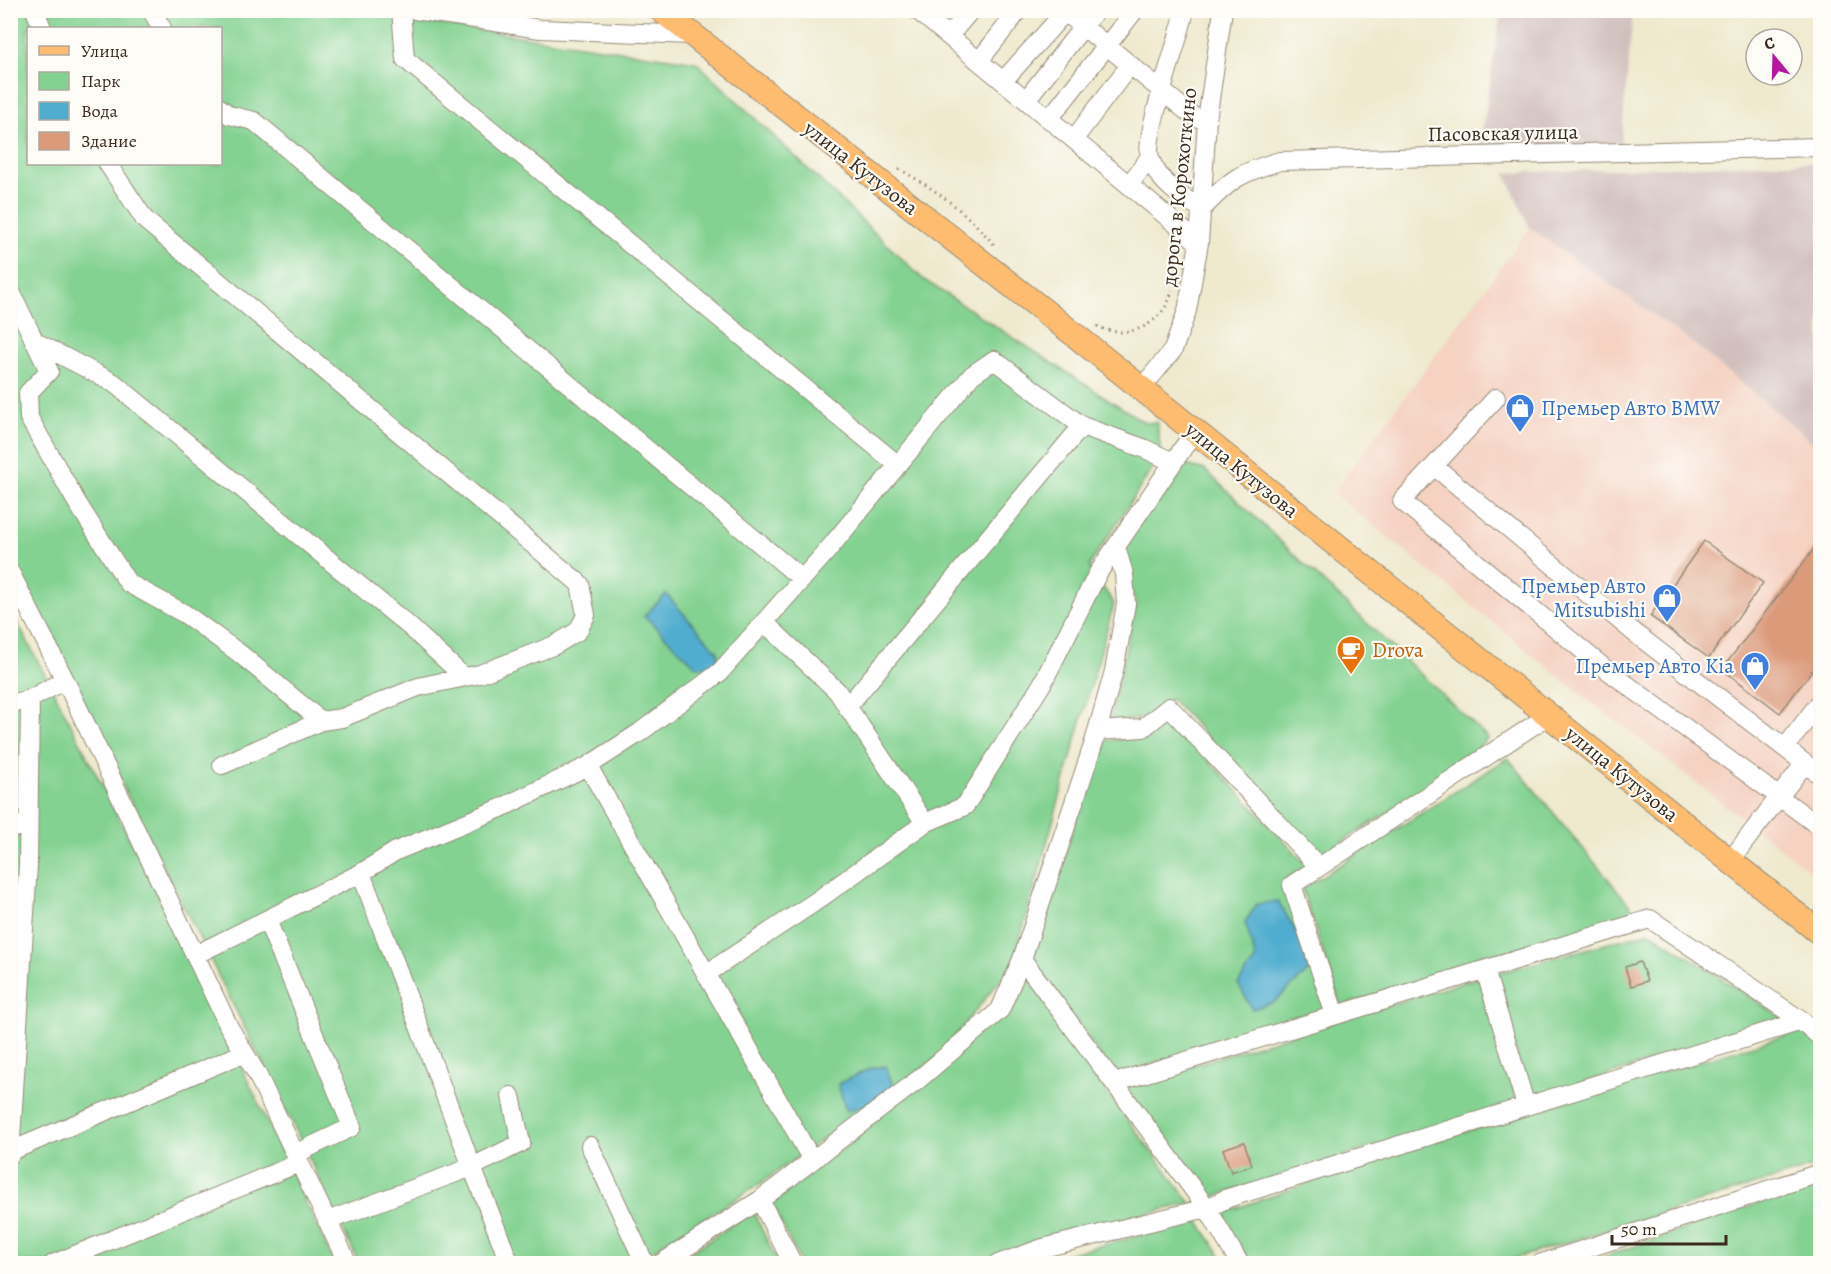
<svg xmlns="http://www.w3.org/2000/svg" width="1831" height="1274" viewBox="0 0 1831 1274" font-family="Alegreya,serif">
<rect width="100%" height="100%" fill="#fdfcf7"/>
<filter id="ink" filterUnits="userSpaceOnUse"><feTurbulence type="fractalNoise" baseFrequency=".0167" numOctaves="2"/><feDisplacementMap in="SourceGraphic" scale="12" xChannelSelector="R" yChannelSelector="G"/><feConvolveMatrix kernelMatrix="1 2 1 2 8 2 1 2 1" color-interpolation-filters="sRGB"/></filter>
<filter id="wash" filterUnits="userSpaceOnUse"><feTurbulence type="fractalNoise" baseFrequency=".008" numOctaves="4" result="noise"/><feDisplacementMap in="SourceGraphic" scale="24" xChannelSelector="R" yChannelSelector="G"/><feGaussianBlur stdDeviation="1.35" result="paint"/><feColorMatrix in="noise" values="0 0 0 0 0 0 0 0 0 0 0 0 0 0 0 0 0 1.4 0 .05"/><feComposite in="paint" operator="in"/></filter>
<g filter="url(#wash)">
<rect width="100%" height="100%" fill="#efe9ce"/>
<path fill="#f5d2c2" d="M1530,228L1690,341L1820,448V878L1578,692L1333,493Z"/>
<path fill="#d1bfbd" d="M1501,11H1633L1621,144L1480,147Z
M1820,162V448L1690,341L1530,228L1505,173Z"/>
<path fill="#83d291" stroke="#5f7e58" stroke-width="1.5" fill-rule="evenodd" d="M11,11H348L696,62L924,280L1145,423L1157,422L1161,455L1089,566L1114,604L1013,964L938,1057L755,1187L632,1263H359L293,1124L11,563ZM28,28H220V164H28Z
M1178,463L1205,470L1488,738L1451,773L1320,856L1171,699C1149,717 1139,723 1110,719L1136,602L1113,564Z
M10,609C125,823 231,1043 334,1263H11Z
M1170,719L1307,865L1284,880L1329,1011L1114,1076L1031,957L1042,935L1080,804L1102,740L1140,739Z
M1508,758L1638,915L1341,1006L1302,889Z
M1650,932L1784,1019L1530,1100L1493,974Z
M1026,973L1101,1085L1191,1203L1043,1239L973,1263L801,1264L770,1200L848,1145Z
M1481,977L1517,1102L1206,1199L1124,1086Z
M1803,1030L1820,1045V1165L1500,1263H1250L1220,1214L1397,1152Z
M1820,1182V1256L1806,1263L1583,1264Z
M753,1211L778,1263L673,1264Z
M1198,1221L1226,1263H1031L1043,1260Z"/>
<path fill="#51adcf" stroke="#466c76" stroke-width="1.5" d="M666,594L718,652L717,667L696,666L644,616Z
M1278,901L1300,938L1310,970L1274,1002L1252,1009L1238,984L1256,959L1245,922L1257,904Z
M886,1066L893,1086L865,1105L846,1111L838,1084L871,1068Z"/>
<g id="blocks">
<path fill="#db9a7a" d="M1704,541L1763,583L1709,658L1650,616Z
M1820,541V660L1780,713L1722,669Z
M1640,962L1647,981L1631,986L1625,967Z
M1244,1142L1252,1165L1231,1172L1223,1149Z"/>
</g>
</g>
<g filter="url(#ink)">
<use href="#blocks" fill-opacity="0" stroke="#958a76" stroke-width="1.5"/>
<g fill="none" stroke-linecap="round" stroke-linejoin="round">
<g stroke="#958a76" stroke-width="20">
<path id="minor" d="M35,10L42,28
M151,10L162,28
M401,10L405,59L898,465
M415,10L540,29L691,35
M917,10L1199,243
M1063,10L1194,117L1207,120
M1185,10C1179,42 1143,135 1150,158C1158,182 1181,197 1202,209C1231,179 1239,173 1280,161L1820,147
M949,36L971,10
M979,61L1019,10
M1003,81L1065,12
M1026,100L1096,10
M220,108L229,115L254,121L802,579
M1049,119L1135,10
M1074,139L1129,66
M108,164L145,220L580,584L586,615L578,631L555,645L480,674L418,687L342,718L321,721
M1129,185L1150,157
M10,290L49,371L28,393L29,418L76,501L128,583L185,614L239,653L321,721L222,765
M34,341L114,383L409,626L464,677
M1140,390L1173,350L1187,311L1199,243L1207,120L1223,10
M1496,398L1402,501L1603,667L1820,827
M1434,466L1636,634L1820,775
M1116,547L1124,574L1126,604L1114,671L1094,742L1022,959L1207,1208L1240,1264
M10,572L65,680L229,1027L257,1074L348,1264
M764,622L837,691L925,823L965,806L1042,684L1098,573L1194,432
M10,704L30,699
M847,707L1082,426
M1097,731L1143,728L1169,707L1319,867
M1785,748L1820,702
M10,830L28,821
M1730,861L1805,763
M361,873L472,1167L521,1143L511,1096
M267,920L352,1127L295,1154
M195,955L361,873L396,851L501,808L588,766
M1485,970L1526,1106
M706,974L815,902L925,823
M1335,1015L1292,885L1549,715
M1114,1083L1650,919L1802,1021L1820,1037
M590,1146L645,1264
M11,1151L244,1053
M10,1155L28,865L30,699L65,680
M812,1160L588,766L639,733L720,672L827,551L972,375L994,360L1082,426L1143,448L1173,462
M760,1200L918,1080L1000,1010L1022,959
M327,1221L472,1167L510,1264
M53,1264L299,1163
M660,1264L760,1200L793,1264
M998,1264L1043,1248L1207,1208L1228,1198L1802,1021
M1539,1264L1820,1173"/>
</g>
<g stroke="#958a76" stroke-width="26">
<path id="major" d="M661,10L1076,336L1820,933"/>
</g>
<path stroke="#958a76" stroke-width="3" stroke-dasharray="1.5 4.5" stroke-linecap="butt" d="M899,169C937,190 968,213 995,246
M1097,326C1128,342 1165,324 1172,290"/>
<use href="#minor" stroke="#fff" stroke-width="18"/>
<use href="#major" stroke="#fdbc70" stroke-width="24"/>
</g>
</g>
<defs>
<g id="shop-pin" transform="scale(1.5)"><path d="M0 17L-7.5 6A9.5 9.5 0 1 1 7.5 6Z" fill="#3f7fe0" stroke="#fdfcf7"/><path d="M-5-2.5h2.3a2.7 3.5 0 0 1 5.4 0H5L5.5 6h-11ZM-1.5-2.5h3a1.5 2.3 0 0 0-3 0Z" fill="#fff"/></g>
<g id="cafe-pin" transform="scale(1.5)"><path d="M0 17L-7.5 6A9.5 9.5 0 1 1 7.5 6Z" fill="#e8710a" stroke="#fdfcf7"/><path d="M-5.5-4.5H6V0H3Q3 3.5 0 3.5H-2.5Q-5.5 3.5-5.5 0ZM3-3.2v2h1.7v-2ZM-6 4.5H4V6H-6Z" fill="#fff"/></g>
</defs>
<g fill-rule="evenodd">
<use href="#shop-pin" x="1520" y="408"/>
<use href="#shop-pin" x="1667" y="598"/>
<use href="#cafe-pin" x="1351" y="650"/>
<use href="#shop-pin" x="1755" y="666"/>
</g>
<g text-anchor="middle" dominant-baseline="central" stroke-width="4.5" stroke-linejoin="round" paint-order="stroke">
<g font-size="21" fill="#3b2a1e" stroke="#fdfcf7">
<text transform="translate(1503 133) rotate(-1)">Пасовская улица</text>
<text transform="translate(861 168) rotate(38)">улица Кутузова</text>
<text transform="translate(1179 187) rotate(-84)">дорога в Корохоткино</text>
<text transform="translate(1242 470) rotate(39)">улица Кутузова</text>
<text transform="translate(1622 774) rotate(39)">улица Кутузова</text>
</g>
<g font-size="21" fill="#366cbe" stroke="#fdfcf7" text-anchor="end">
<text x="1541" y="408" text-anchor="start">Премьер Авто BMW</text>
<text x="1646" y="586">Премьер Авто<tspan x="1646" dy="24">Mitsubishi</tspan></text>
<text x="1734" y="666">Премьер Авто Kia</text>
</g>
<g font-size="21" fill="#c56008" stroke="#fdfcf7" text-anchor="start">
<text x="1372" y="650">Drova</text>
</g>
</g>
<rect width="1831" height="1274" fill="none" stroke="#fdfcf7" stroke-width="36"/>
<rect x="27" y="27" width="195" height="138" fill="#fdfcf7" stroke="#afa8a0" stroke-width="1.5"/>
<rect x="39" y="46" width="30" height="9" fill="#fdbc70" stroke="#afa8a0" stroke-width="1.5"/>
<text x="81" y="57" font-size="18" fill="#3b2a1e">Улица</text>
<rect x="39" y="72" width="30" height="18" fill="#83d291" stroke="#afa8a0" stroke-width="1.5"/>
<text x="81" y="87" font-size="18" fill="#3b2a1e">Парк</text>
<rect x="39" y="102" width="30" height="18" fill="#51adcf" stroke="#afa8a0" stroke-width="1.5"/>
<text x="81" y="117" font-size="18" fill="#3b2a1e">Вода</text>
<rect x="39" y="132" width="30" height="18" fill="#db9a7a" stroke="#afa8a0" stroke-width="1.5"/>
<text x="81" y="147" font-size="18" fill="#3b2a1e">Здание</text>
<g transform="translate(1774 57) rotate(341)"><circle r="28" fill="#fdfcf7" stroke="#afa8a0" stroke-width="1.5"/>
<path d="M0-4.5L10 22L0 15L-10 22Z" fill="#b5179e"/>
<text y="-9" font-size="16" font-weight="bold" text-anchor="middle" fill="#3b2a1e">С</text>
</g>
<path d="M1612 1235v9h114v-9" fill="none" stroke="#3b2a1e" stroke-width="3"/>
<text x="1621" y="1235" font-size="18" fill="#3b2a1e" stroke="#fdfcf7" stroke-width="4.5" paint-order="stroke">50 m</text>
</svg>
